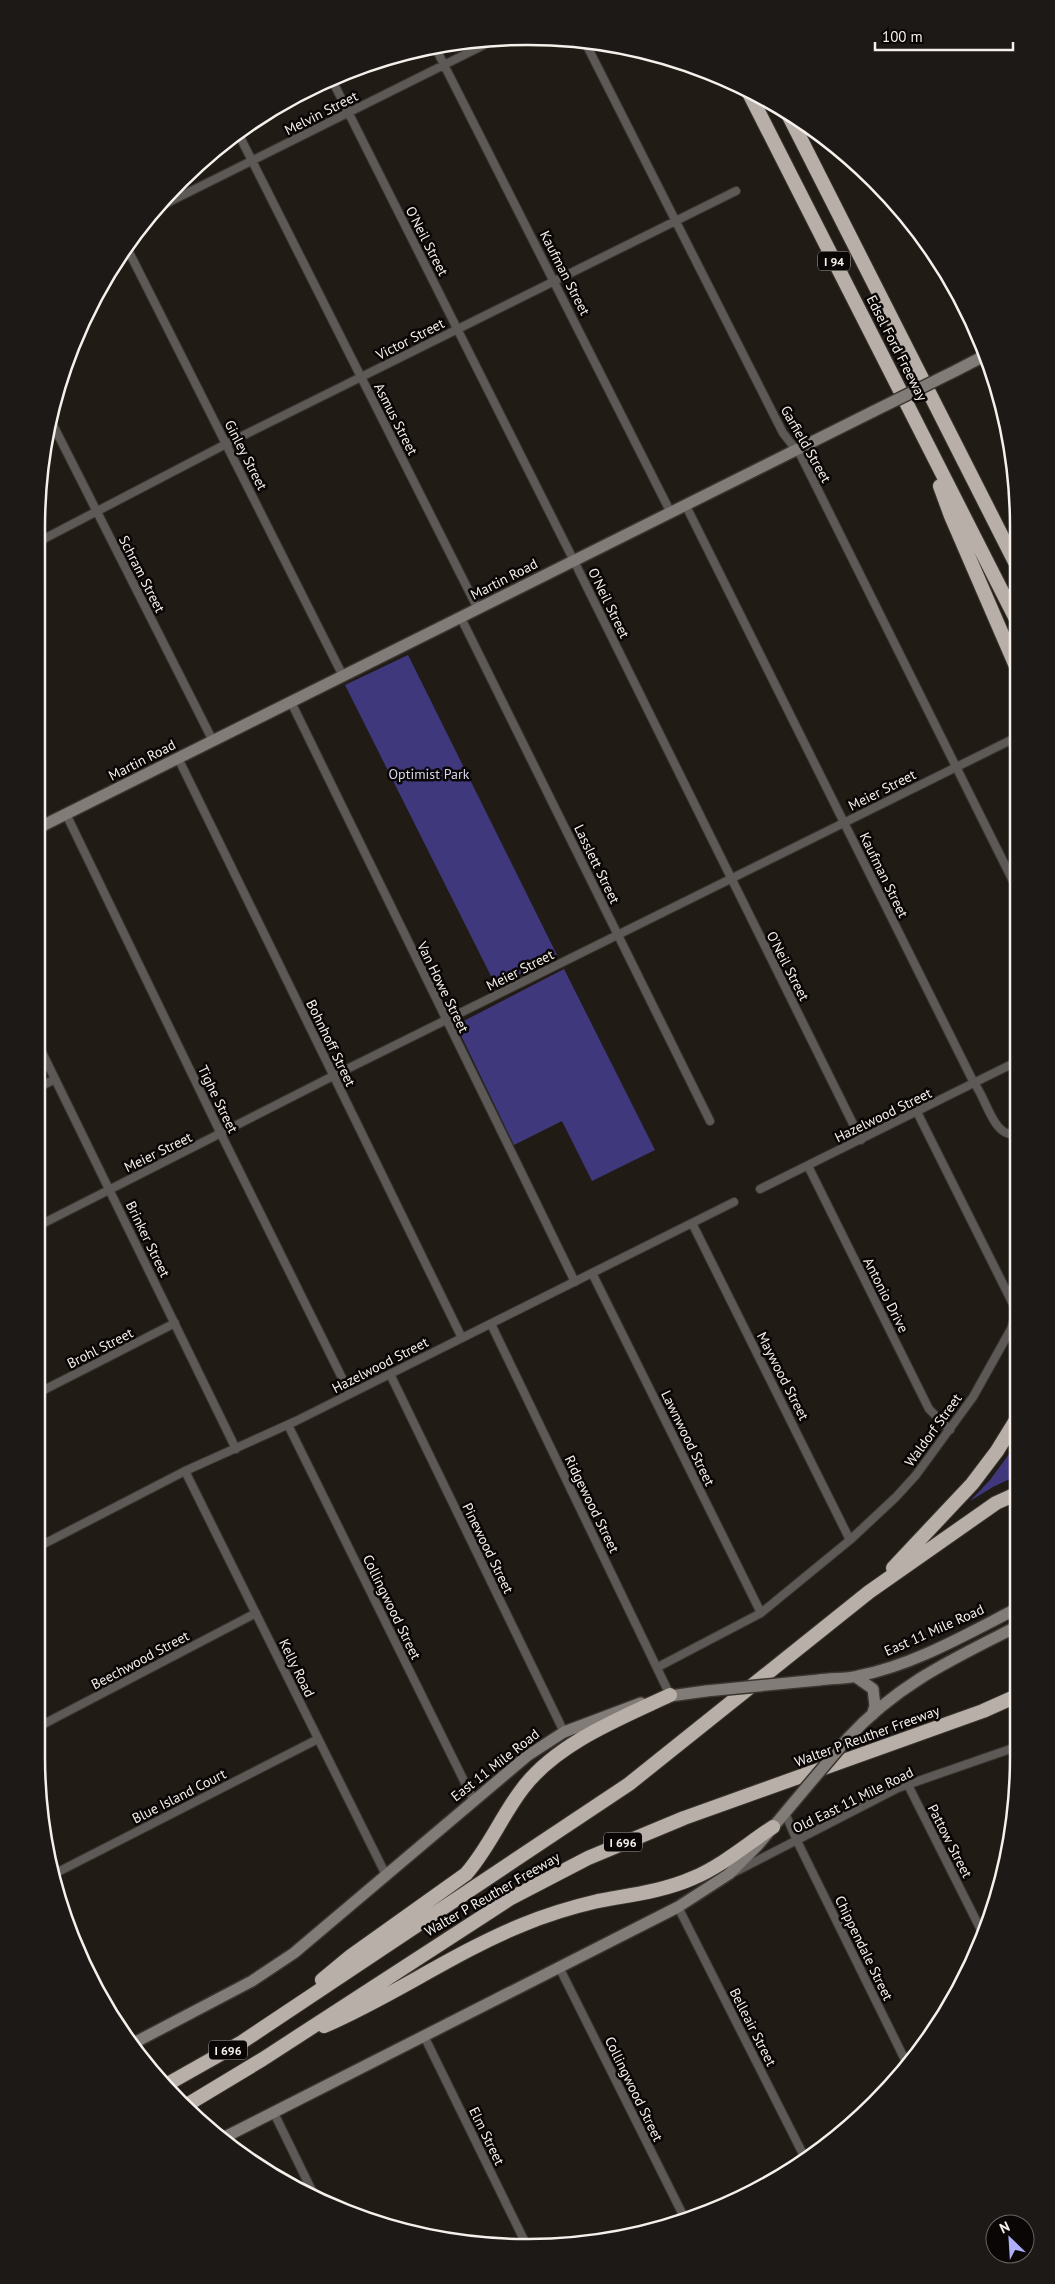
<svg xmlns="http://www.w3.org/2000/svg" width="1055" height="2284" viewBox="0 0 1055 2284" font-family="'PT Sans',sans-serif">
<rect width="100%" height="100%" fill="#211b15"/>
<path fill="#3f387d" d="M408,655L557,955L496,986L345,685Z
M564,969L655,1150L592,1181L562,1121L514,1145L456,1025Z
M1018,1442V1475L993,1487L970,1501L990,1480Z"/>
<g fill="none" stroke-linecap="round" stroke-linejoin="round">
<g stroke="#3a352f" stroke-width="10">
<path id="street" d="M585,42L783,433L801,456L1016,887
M434,45L671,513
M331,78L574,561L861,1140
M238,133L478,609
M157,208L496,39
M126,246L343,676
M50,419L213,741
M686,506L974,1083C986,1097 994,1141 1017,1133
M36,543L226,444L736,191
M461,618L710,1121
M291,702L575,1282
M178,758L462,1338
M66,814L221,1134L350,1394
M36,1040L236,1449
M36,1089L55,1079
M808,1166L929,1409L950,1430
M760,1189L1016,1062
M692,1223L850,1540
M36,1227L333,1076L1015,738
M592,1273L761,1613
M491,1324L670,1695
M390,1374L564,1732
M36,1394L175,1323
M288,1425L473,1799
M185,1471L386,1875
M36,1548L185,1471L296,1421L734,1202
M658,1667L761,1613L850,1540L896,1497L916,1475L973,1397L1011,1329L1016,1314L1015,1308L917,1112
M36,1728L256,1613
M908,1785L984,1936
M785,1813L797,1841L908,2066
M733,1873L898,1788L1019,1746
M52,1875L318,1739
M678,1907L806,2160
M559,1967L686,2221
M424,2036L528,2248
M274,2113L315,2197"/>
</g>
<g stroke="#3a352f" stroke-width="14">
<path id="secondary" d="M955,371L986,355
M36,829L874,411
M856,1677L873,1689L875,1706L872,1715
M819,1680C832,1678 846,1679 858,1676C914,1665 967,1634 1018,1608
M663,1697L706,1691
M848,1738C899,1683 953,1659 1018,1626
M132,2044L252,1981L294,1953L527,1756L564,1732L641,1703
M221,2139L678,1907L729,1874L758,1845L794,1802"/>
</g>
<g stroke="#3a352f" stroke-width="16">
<path id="highway" d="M749,93L1015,617
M789,116L1015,562
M940,486L951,516L1015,664
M893,1568L972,1484L997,1451L1018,1417
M322,1980L351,1956L466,1874C489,1848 502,1815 523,1788C557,1743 621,1718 670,1695
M324,2026C392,1997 453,1953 522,1925C546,1915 572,1907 598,1901C630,1895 664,1891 693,1878C722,1866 747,1844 773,1827
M164,2086L242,2042L629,1784L869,1592L996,1503L1018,1493
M185,2106L263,2059L511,1898L588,1858L684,1818L983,1711L1019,1695"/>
</g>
<use href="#street" stroke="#5c5956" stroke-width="8"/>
<use href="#secondary" stroke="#817c77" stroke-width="11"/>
<use href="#highway" stroke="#b8afa8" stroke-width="14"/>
<g stroke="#3a352f" stroke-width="14" stroke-linecap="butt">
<path id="secondary-bridge" d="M874,411L955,371
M706,1691L819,1680
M794,1802L848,1738"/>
</g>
<use href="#secondary-bridge" stroke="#817c77" stroke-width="11"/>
</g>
<g text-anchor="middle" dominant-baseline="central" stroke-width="5" stroke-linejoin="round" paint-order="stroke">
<g fill="#090605" stroke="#aeaaa7" stroke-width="1">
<rect x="818" y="251.5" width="32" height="19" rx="4"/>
<rect x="604" y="1832.5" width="38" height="19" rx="4"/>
<rect x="209" y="2040.5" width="38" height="19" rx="4"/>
</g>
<g font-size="12" font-weight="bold" fill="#f5f0ec">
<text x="834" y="261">I 94</text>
<text x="623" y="1842">I 696</text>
<text x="228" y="2050">I 696</text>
</g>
<g font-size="14" fill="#f5f0ec" stroke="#090605">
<text transform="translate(321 113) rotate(-27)">Melvin Street</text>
<text transform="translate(427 241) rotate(63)">O'Neil Street</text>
<text transform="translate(565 273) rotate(63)">Kaufman Street</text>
<text transform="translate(410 339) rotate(-27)">Victor Street</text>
<text transform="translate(897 348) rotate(63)">Edsel Ford Freeway</text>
<text transform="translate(396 419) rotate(63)">Asmus Street</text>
<text transform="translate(806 444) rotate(60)">Garfield Street</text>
<text transform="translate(246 455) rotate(63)">Ginley Street</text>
<text transform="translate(142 574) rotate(63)">Schram Street</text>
<text transform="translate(504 579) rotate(-27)">Martin Road</text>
<text transform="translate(609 603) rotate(64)">O'Neil Street</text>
<text transform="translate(142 760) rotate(-27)">Martin Road</text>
<text transform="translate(882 790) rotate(-27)">Meier Street</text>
<text transform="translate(597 864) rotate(64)">Lasslett Street</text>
<text transform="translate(884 875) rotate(64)">Kaufman Street</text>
<text transform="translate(788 966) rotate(63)">O'Neil Street</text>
<text transform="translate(520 970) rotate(-27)">Meier Street</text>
<text transform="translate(443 987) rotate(64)">Van Howe Street</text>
<text transform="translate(331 1043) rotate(64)">Bohnhoff Street</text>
<text transform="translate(218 1099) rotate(64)">Tighe Street</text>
<text transform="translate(883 1115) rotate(-26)">Hazelwood Street</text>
<text transform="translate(158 1152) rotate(-26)">Meier Street</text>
<text transform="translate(148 1239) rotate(64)">Brinker Street</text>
<text transform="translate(886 1295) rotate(63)">Antonio Drive</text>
<text transform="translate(100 1348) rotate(-27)">Brohl Street</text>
<text transform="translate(380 1365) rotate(-27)">Hazelwood Street</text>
<text transform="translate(783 1376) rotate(63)">Maywood Street</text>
<text transform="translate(933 1430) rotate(-54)">Waldorf Street</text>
<text transform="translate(688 1438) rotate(64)">Lawnwood Street</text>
<text transform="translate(592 1504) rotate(64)">Ridgewood Street</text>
<text transform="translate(488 1548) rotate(64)">Pinewood Street</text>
<text transform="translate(392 1607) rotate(64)">Collingwood Street</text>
<text transform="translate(934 1630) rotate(-24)">East 11 Mile Road</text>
<text transform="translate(140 1660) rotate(-28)">Beechwood Street</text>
<text transform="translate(297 1668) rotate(64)">Kelly Road</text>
<text transform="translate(867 1736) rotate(-20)">Walter P Reuther Freeway</text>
<text transform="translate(495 1765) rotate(-38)">East 11 Mile Road</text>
<text transform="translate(179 1796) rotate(-27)">Blue Island Court</text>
<text transform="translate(853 1800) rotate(-26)">Old East 11 Mile Road</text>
<text transform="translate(950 1841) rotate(63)">Pattow Street</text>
<text transform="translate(492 1894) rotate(-30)">Walter P Reuther Freeway</text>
<text transform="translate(864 1948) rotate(64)">Chippendale Street</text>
<text transform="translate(753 2027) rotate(63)">Belleair Street</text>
<text transform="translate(634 2089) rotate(64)">Collingwood Street</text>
<text transform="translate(487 2136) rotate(64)">Elm Street</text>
</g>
<g font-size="14" fill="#d7d8ee" stroke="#090605">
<text x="429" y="774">Optimist Park</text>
</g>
</g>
<path d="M0 0H1055V2284H0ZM527 45H528A482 482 0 0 1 1010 527V1757A482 482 0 0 1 528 2239H527A482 482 0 0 1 45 1757V527A482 482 0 0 1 527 45Z" fill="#1c1917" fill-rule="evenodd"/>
<path fill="none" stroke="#f5f0ec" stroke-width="2.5" d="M527 45H528A482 482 0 0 1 1010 527V1757A482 482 0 0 1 528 2239H527A482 482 0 0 1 45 1757V527A482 482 0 0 1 527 45Z"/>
<g transform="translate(1010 2239) rotate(335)"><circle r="24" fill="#090605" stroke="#676461"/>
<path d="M0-4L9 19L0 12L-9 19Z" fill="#afaefa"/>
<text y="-8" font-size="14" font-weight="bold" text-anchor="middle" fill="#f5f0ec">N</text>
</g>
<path d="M875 42v8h138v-8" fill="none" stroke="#f5f0ec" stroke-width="2.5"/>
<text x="882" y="42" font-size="15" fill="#f5f0ec" stroke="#090605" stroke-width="4" paint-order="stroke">100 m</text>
</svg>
